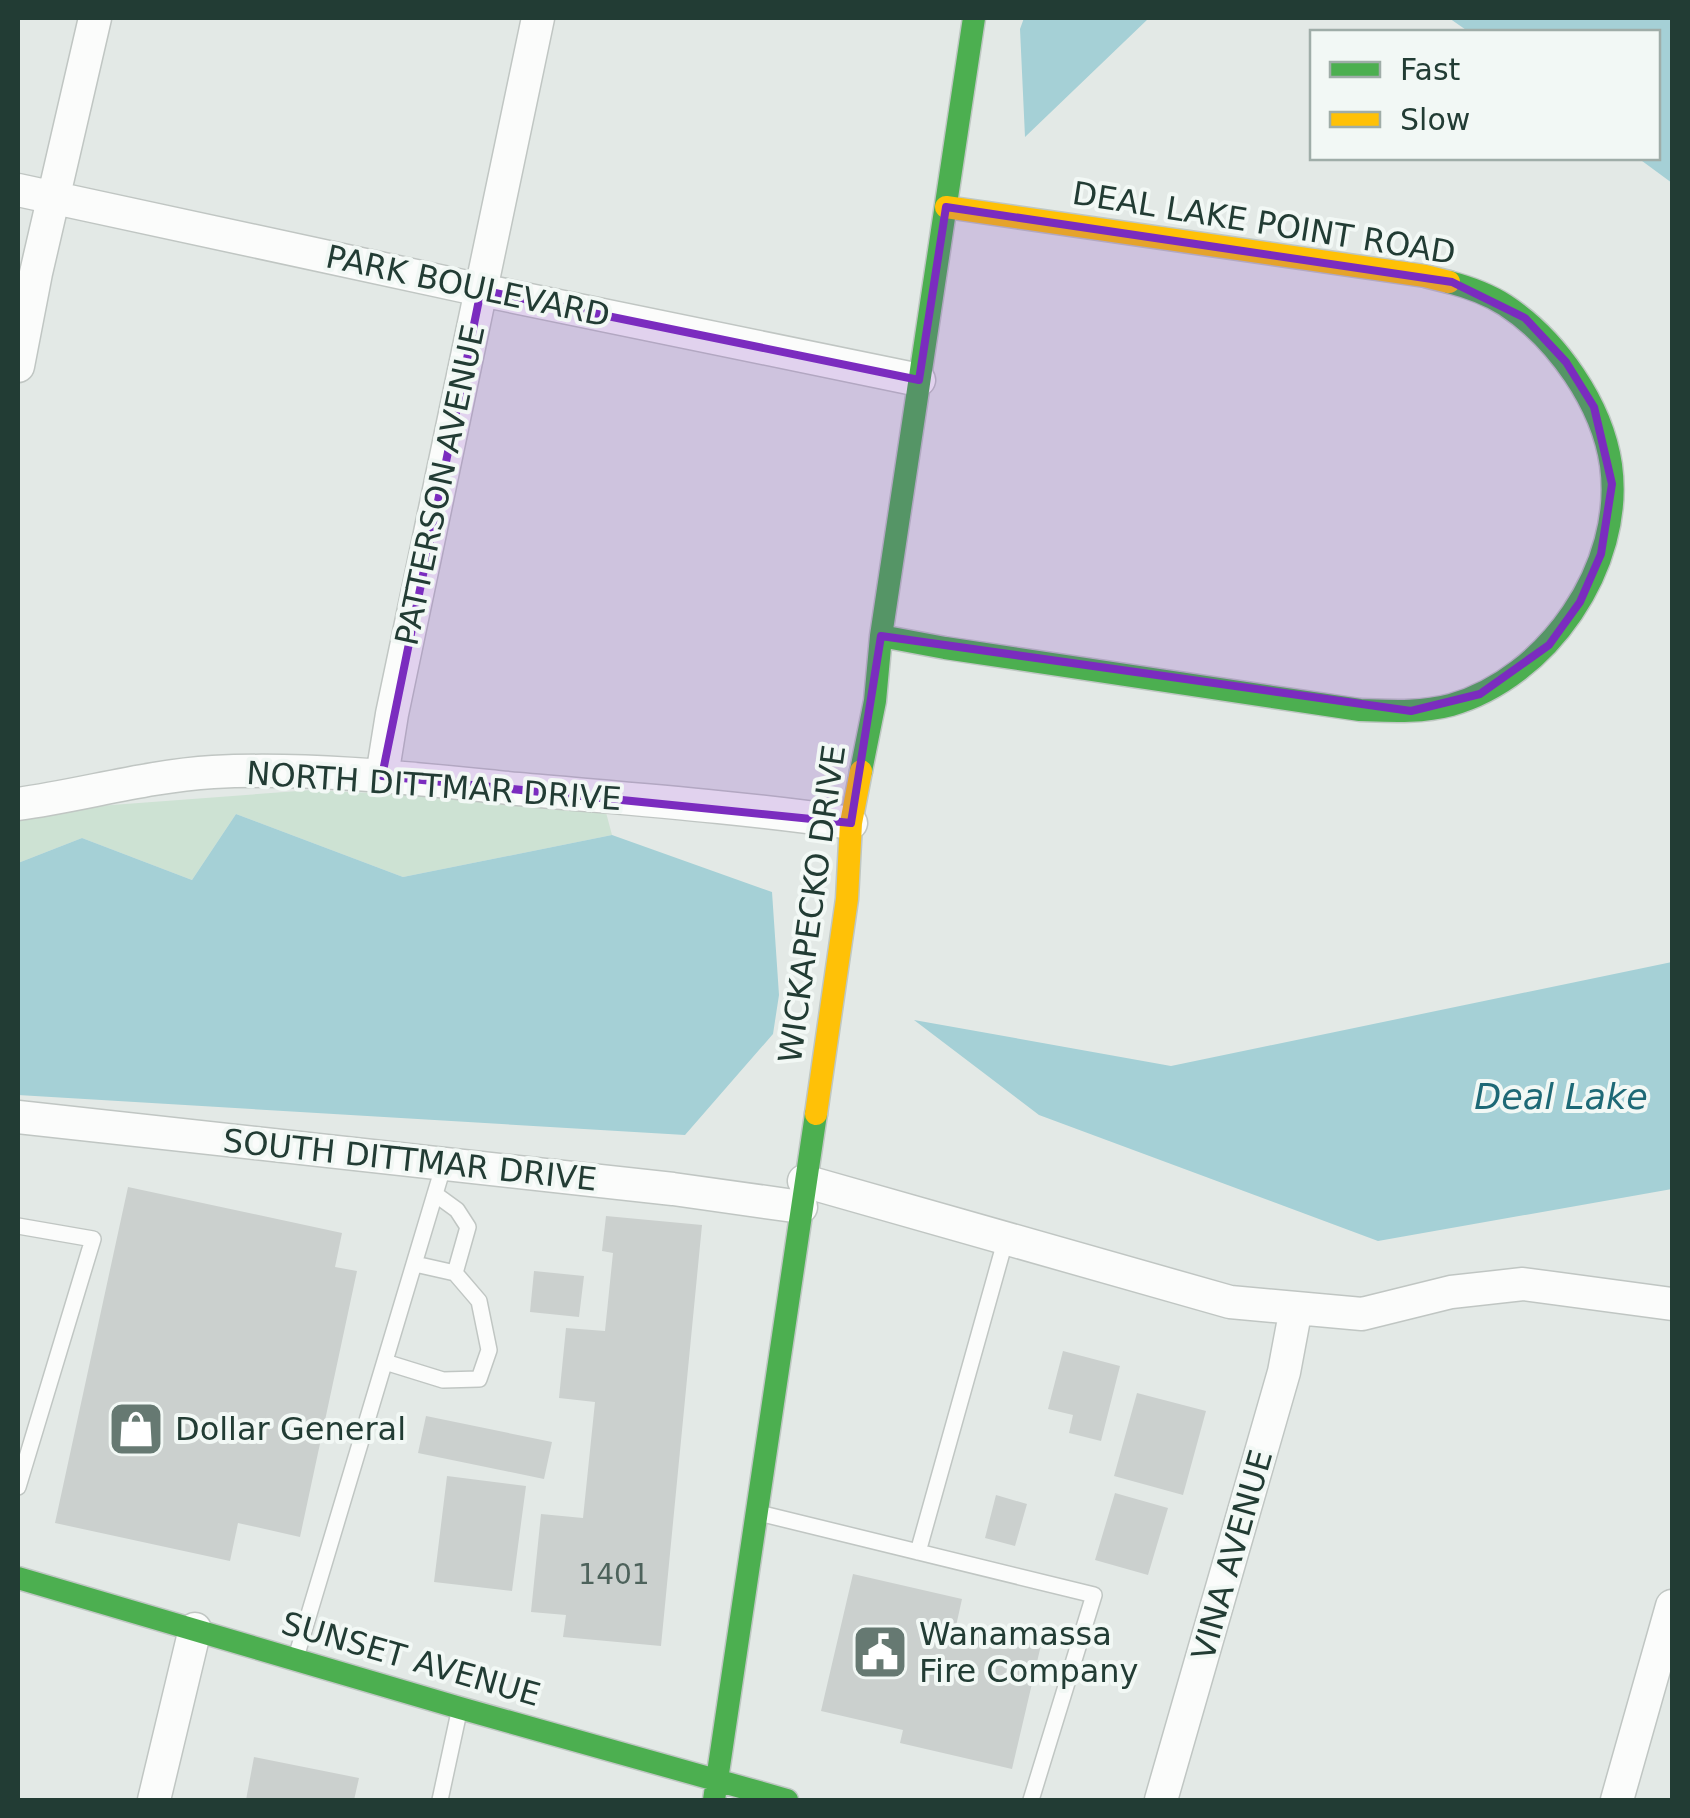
<svg xmlns="http://www.w3.org/2000/svg" width="1690" height="1818" viewBox="0 0 1690 1818" font-family="'DejaVu Sans',sans-serif">
<rect width="100%" height="100%" fill="#e3e9e6"/>
<path fill="#cde2d3" d="M311,790L604,805L612,835L403,877L236,814L192,880L82,838L18,863V812Z"/>
<path fill="#a5d0d6" d="M1024,18H1149L1025,137L1020,29Z
M1449,18H1672V183L1638,158H1658V32H1469Z
M236,814L403,877L612,835L772,892L779,995L773,1034L685,1135L18,1095V863L82,838L192,880Z
M1672,962V1189L1378,1241L1039,1115L914,1020L1171,1066Z"/>
<path fill="#cbd0ce" d="M128,1187L342,1233L335,1267L357,1271L300,1537L238,1523L230,1561L55,1523Z
M606,1216L702,1225L661,1646L563,1637L566,1615L531,1612L541,1514L583,1518L595,1402L559,1398L566,1328L605,1331L613,1253L602,1251Z
M534,1271L584,1276L579,1317L530,1312Z
M1063,1351L1120,1366L1101,1441L1069,1433L1073,1415L1048,1409Z
M1137,1393L1206,1411L1183,1495L1114,1476Z
M426,1416L552,1442L544,1479L418,1453Z
M447,1476L526,1486L512,1591L434,1582Z
M1115,1493L1168,1508L1148,1575L1095,1560Z
M996,1495L1027,1504L1015,1546L985,1538Z
M853,1574L962,1599L956,1626L1041,1645L1012,1769L900,1743L903,1730L821,1711Z
M254,1757L359,1778L354,1800H246Z"/>
<g fill="none" stroke-linecap="round" stroke-linejoin="round">
<g stroke="#c0c6c3" stroke-width="18">
<path id="lane" d="M435,1194L457,1210L468,1227L455,1273
M18,1226L93,1239L18,1487
M385,1362L443,1380L479,1379L489,1350L479,1301L455,1273L415,1264
M763,1514L1094,1595L1031,1800
M918,1552L1006,1238
M297,1654L444,1164
M440,1800L459,1712"/>
</g>
<g stroke="#c0c6c3" stroke-width="35">
<path id="street" d="M18,190L481,290L919,380
M18,366L36,273L95,18
M382,776L392,714L538,18
M18,804C83,795 147,776 213,772C315,767 417,779 518,789C629,799 741,807 851,823
M18,1117L673,1189L801,1207
M804,1181L1230,1302L1362,1314L1451,1292L1523,1284L1672,1304
M154,1800L195,1629
M1161,1800L1284,1372L1296,1308
M1617,1800L1672,1606"/>
</g>
<g stroke="#bfc7c3" stroke-width="25">
<path id="fast" d="M881,636L945,648L1360,710C1390,711 1421,713 1451,705C1547,678 1625,566 1611,465C1602,404 1557,339 1505,305C1488,294 1468,287 1449,282
M861,771L875,701L881,636L974,18
M18,1578L460,1708L787,1800
M714,1800L816,1114"/>
</g>
<g stroke="#bfc7c3" stroke-width="25">
<path id="slow" d="M946,207L1425,276L1449,282
M816,1114L847,899L851,823L861,771"/>
</g>
<use href="#lane" stroke="#fbfcfb" stroke-width="15"/>
<use href="#street" stroke="#fbfcfb" stroke-width="32"/>
<use href="#fast" stroke="#4caf50" stroke-width="22"/>
<use href="#slow" stroke="#ffc107" stroke-width="22"/>
</g>
<path fill="#7b2cbf" fill-opacity="0.2" stroke="#7b2cbf" stroke-width="8" stroke-linejoin="round" d="M946,207L1452,282L1525,318L1566,362L1594,407L1612,484L1601,554L1580,602L1549,645L1480,694L1411,711L881,636L851,823L382,776L481,290L919,380Z"/>
<defs>
<g id="shop-square" transform="scale(2.875)"><rect x="-9" y="-9" width="18" height="18" rx="4" fill="#667972" stroke="#f2f8f5"/><path d="M-5-2.5h2.3a2.7 3.5 0 0 1 5.4 0H5L5.5 6h-11ZM-1.5-2.5h3a1.5 2.3 0 0 0-3 0Z" fill="#fff"/></g>
<g id="civic-square" transform="scale(2.875)"><rect x="-9" y="-9" width="18" height="18" rx="4" fill="#667972" stroke="#f2f8f5"/><path d="M-.6-6.5H3V-4.5H.6V-3L4-1V1h2V6H-6V1h2V-1L-.6-3ZM-1.2 2.5V6h2.4V2.5Z" fill="#fff"/></g>
</defs>
<g fill-rule="evenodd">
<use href="#shop-square" x="136" y="1429"/>
<use href="#civic-square" x="880" y="1652"/>
</g>
<g text-anchor="middle" dominant-baseline="central" stroke-width="8" stroke-linejoin="round" paint-order="stroke">
<g font-size="28" fill="#4d625b">
<text x="614" y="1574">1401</text>
</g>
<g font-size="32" fill="#223c34" stroke="#f2f8f5">
<text transform="translate(1264 223) rotate(9)">DEAL LAKE POINT ROAD</text>
<text transform="translate(468 286) rotate(12)">PARK BOULEVARD</text>
<text transform="translate(440 485) rotate(-78)">PATTERSON AVENUE</text>
<text transform="translate(434 786) rotate(4)">NORTH DITTMAR DRIVE</text>
<text transform="translate(812 904) rotate(-82)">WICKAPECKO DRIVE</text>
<text transform="translate(410 1160) rotate(6)">SOUTH DITTMAR DRIVE</text>
<text transform="translate(1232 1555) rotate(-74)">VINA AVENUE</text>
<text transform="translate(411 1659) rotate(16)">SUNSET AVENUE</text>
</g>
<g font-size="32" fill="#223c34" stroke="#f2f8f5" text-anchor="start">
<text x="175" y="1429">Dollar General</text>
<text x="919" y="1634">Wanamassa<tspan x="919" dy="37">Fire Company</tspan></text>
</g>
<g font-size="35" font-style="italic" fill="#1e6976" stroke="#f2f8f5">
<text x="1561" y="1097">Deal Lake</text>
</g>
</g>
<rect width="1690" height="1818" fill="none" stroke="#223c34" stroke-width="40"/>
<rect x="1310" y="30" width="350" height="130" fill="#f2f8f5" stroke="#9fada8" stroke-width="2.5"/>
<rect x="1330" y="62" width="50" height="15" fill="#4caf50" stroke="#9fada8" stroke-width="2.5"/>
<text x="1400" y="80" font-size="30" fill="#223c34">Fast</text>
<rect x="1330" y="112" width="50" height="15" fill="#ffc107" stroke="#9fada8" stroke-width="2.5"/>
<text x="1400" y="130" font-size="30" fill="#223c34">Slow</text>
</svg>
